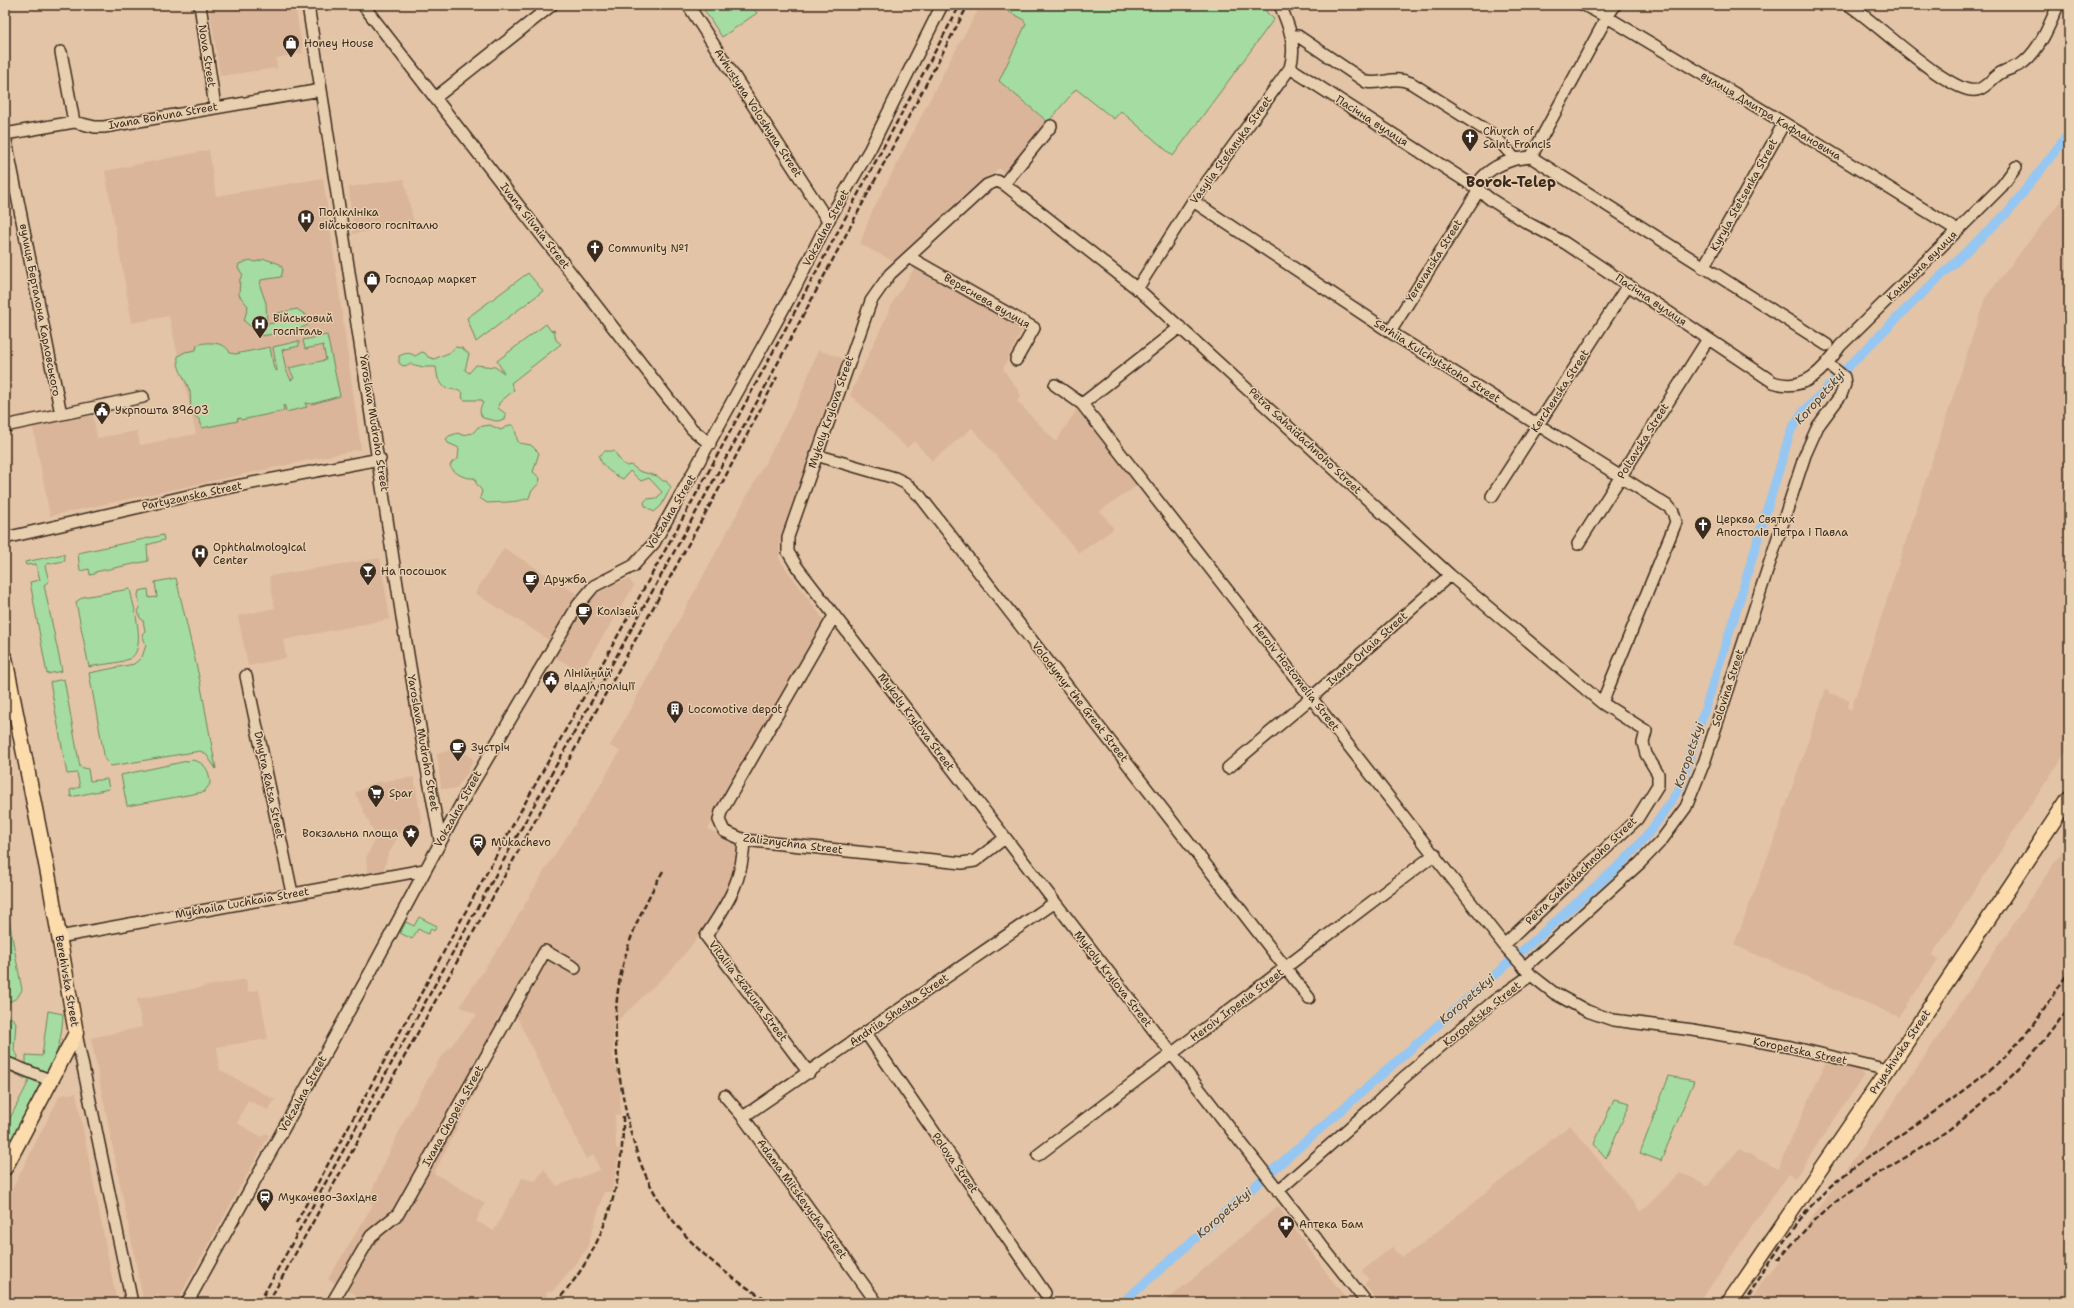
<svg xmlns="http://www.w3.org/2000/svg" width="2074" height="1308" viewBox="0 0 2074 1308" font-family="'Shantell Sans',sans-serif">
<rect width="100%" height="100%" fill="#e4c4a6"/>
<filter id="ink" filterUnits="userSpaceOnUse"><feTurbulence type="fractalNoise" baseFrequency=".025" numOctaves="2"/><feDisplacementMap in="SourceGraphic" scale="8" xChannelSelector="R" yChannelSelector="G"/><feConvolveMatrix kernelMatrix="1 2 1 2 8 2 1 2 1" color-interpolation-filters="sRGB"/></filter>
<g filter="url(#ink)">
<path fill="#dab599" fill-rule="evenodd" d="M209,5H295L303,53L276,58L277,68L220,76Z
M981,5H996L1023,19L1026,24L999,81L1048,122L1005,173L999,168L968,195L966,193L954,205L955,207L895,262L860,244L870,216L949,62Z
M209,150L216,196L323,178L361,449L50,516L33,427L93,415L97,438L137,431L140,445L196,434L169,316L132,323L105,171Z
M404,179L414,223L353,234L349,187Z
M2069,190V747L1932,955L1938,959L1899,1017L1734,945L1773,843L1826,689L1829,690V693L1850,700L1847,708L1851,710L1985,298Z
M916,266L1022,330L1003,369L1019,391L1021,397L1017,401L1056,442L1077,409L1138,485L1100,511L1114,529L1079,553L972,428L932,461L914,441L907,448L850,395L894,300Z
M818,350L842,358L781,537L779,559L824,620L708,829L739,845L740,863L722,903L704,930L673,968L613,1025V1056L619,1081L621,1114L615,1115L616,1148L620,1149L612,1192H604L587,1249L553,1291L547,1292L545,1303H361L363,1299L328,1279L373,1205L367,1201L403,1123L439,1060L477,1015L460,1006L507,935L546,868L597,791L620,751L610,746L783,430L800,397ZM505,1006L513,1009L586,1159L594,1155L600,1170L557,1186L544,1169L535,1181L522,1178L494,1231L476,1221L485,1203L434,1173L488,1069L481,1066L503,1027L495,1023Z
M504,548L580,596L552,642L475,593Z
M380,558L390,619L283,640L286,658L248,666L238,616L275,608L269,576Z
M629,579L634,586L581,672L553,656L588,600L611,585Z
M451,750L467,754L474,760L466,775L456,789H447L441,788L437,754Z
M414,777L422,824L403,827L387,857L384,870L368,873L366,858L376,837L355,793L377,782Z
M2069,841V1303H1748L1765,1278L1774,1271L1892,1105Z
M246,979L248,992L259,990L268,1039L217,1047L220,1070L275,1100L268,1110L248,1100L237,1123L262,1137L265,1133L269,1135L176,1303H161L159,1295L143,1299L91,1038L142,1027L137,999Z
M1825,1064L1860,1070L1863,1073V1077L1795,1178L1788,1174L1699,1303H1380L1364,1284L1369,1280L1362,1271L1392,1247L1402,1257L1418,1247L1570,1125L1641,1212L1680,1173L1698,1180L1708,1186L1739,1149L1778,1169Z
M76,1093L117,1303H5V1203L60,1095Z
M1278,1206L1349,1303H1164Z"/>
<path fill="#a4dca1" stroke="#708360" d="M701,5H751L757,13L722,37Z
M996,5H1264L1267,13L1274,19L1173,156L1121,111L1114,119L1076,89L1048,122L999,81L1026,24L1023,19Z
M265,259L280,264L283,270L281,277L261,280L260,286L266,303L267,324L274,323L278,313L297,309L307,316L308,325L299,329L262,336L244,321L248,306L239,295L240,279L243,275L238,268L239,264L250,260L255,262Z
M528,273L543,291L476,342L467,318Z
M546,324L551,331L554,330L556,340L561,344L511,383L514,390L499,403L498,408L506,414L505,420L496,421L483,418C479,412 479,409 483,403L482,400H465L462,398L463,393L461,391L445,388L438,379L436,367H423L411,364L403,366L399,363V356C405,353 410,352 415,356L422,352L425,353L428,357L434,359L451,352L455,347L462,348L469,354L465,370L469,373L476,365L495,367L504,373L497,361Z
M327,335L340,396L312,404L305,403L307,407L286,412L285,406L283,405L284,411L241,420L240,418L237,419L238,421L202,428L200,420C196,418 194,414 192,410C189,405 192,396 189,389C185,378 176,368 178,356L185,352L196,350L197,345C207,341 226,342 230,353L235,354L270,347L274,369L277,371L273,347L299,341V346L282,350L286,370L291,380L294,378L289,368L326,360L323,345L305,349L303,340Z
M490,425L501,430L509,425H513C517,431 515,437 519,443L531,445L539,453L533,472L540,478L539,483L531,492L529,498C515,503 501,502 487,503L480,498L482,491L476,483L475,478C465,479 455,474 450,466L452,462L458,459L459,448L448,443L446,439L449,436L458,433L462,435L473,433L478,427Z
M605,451H614L622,463L627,466L631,465L639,471L657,476L663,481H666L671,487L661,506L654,512L645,506L644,502L647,499L657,498L662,492L649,478L641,481L630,471L623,479C614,475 601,467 599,456Z
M163,535L164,540L147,545L148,561L95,572V574L90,575L89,569L80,571L78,553Z
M64,554L65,561L47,564L45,566L49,581L44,585L62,671L47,674L30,582L40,580L36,564L26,565L25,562Z
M176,578L200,681L216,769L206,754L200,751L111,766L105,760L89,673L134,664L142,657L146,645L142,634L145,631L143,620L140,618L138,611L140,608L138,595L139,591L148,589L149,598L157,597L155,582Z
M130,589C133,605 148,651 129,659C117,664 101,664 89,667L76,602L83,597Z
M64,679L80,767L88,769L90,781L107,779L109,789L71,797L70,790L80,787L77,773L67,774L50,682Z
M192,760C205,762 210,771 210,784L204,792L127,806L121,775Z
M5,899L22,990L17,998L5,1004V991L9,985L5,982Z
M419,917L437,926L434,931L431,929L428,934L418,929L412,939L400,933L406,922L414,926Z
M48,1011L63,1014C62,1036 58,1055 47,1074L26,1065V1055L42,1056Z
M5,1012L16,1022L14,1051L18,1056L17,1064L5,1059Z
M12,1066L41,1082L14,1140L5,1135V1128L29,1081L10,1071Z
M1669,1076L1694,1081L1661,1161L1640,1153Z
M1614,1099L1630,1103L1606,1158L1594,1144Z"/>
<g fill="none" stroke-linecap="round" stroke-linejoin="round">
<path stroke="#95c7f2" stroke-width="9" d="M1122,1303L1622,863C1645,840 1663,816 1680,787L1735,615L1791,430L1802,413L1904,311L2009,211L2069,133"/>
<g stroke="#3b2a1e" stroke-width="14">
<path id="minor" d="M200,5L215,107
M308,5L404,630L426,764L440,840
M363,5L692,429L710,444
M688,5L828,221
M1584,5L1607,17L1784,123L1957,230
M1849,5C1875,21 1951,96 1977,90C1986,88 1991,79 1999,74C2006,69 2016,68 2024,62C2040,49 2050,24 2058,5
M1292,36H1298L1366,82C1384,85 1393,75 1411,83L1495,136L1515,159L1531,157L1827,345
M61,52L74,122
M1290,68L1475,187L1490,199L1526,222L1565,243L1773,382C1804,393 1824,370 1840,346L1968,220L2002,186L2016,167
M435,98L552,5
M5,134L74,122L95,127H104L321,90
M5,136L61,414
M1531,157L1607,17L1615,5
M1004,184L1051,126
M1475,187C1485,171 1497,165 1515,159
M1193,201L1390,332L1669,507L1673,512L1676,522L1602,703
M909,257L1034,328L1016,360
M1703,268L1784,123
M1137,289L1193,201L1290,68C1297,45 1289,26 1280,5
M1390,332L1479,190
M1055,385L1082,404L1504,945L1531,975
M1082,404L1180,327
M5,426L143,397
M816,455L895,478L905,483L920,496L1309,998
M1492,496L1628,285
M5,538L205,492L380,459
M1578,544L1708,339
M834,616L721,812L719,820L724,831L744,840L962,863L975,861L1005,838
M246,676L292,893
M1228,768L1312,697L1450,575
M744,840C743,880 728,903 706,936L809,1073
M59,937L424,870
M1524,968L1640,863L1661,841L1686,807L1705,760L1805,455L1818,426L1841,395L1845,384L1844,377L1828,364
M76,1033L132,1303
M866,1033L1045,1293
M5,1062L52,1081
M725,1096L743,1117L877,1303
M743,1117L1054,903
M1038,1155L1435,854
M1278,1191L1374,1106L1402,1079L1494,1001L1531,975L1554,993L1587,1011L1613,1020L1693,1030L1791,1047L1888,1070
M187,1303L371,971L468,791L578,605L594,586L633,566L654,543L796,286L828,221L870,149L942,5
M332,1303L371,1236L398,1214L545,951L575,968
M1367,1303C1174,1060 987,813 797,567L788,552V537L871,301L890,274L987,185L997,181L1004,184L1140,291L1450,575L1602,703L1646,731L1643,743L1646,754L1658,774V785L1637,819L1504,945"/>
</g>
<g stroke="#3b2a1e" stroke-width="17">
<path id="major" d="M5,658L49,879L76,1033L5,1168
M1729,1303L1888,1070L2069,798"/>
</g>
<use href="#minor" stroke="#e7cfaf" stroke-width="11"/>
<use href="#major" stroke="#fcdcac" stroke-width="14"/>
<path stroke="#3b2a1e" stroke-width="2.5" stroke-dasharray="6 3" stroke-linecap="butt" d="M663,871C646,901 631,931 623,965C613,1003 614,1046 621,1085C626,1114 632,1143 643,1169C668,1229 718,1273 773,1303
M296,1223L509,832L704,480L960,5
M1778,1261C1796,1239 1815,1218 1837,1201C1871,1175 1910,1157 1944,1133C1995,1097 2034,1057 2069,1007
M259,1303L763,391L968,5
M268,1303L720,487L777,377
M555,1303C603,1252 624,1185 623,1116
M1743,1303C1772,1261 1799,1211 1839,1179C1896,1133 1963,1100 2014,1047C2036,1024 2052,998 2069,971"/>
</g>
</g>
<defs>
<g id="shop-pin" transform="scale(0.9)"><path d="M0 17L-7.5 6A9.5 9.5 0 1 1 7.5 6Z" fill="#3b2a1e" stroke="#e7cfaf"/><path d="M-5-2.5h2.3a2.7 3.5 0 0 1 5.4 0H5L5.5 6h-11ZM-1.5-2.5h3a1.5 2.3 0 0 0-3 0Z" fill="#fff"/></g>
<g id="church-pin" transform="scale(0.9)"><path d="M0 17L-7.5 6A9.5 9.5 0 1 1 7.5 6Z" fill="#3b2a1e" stroke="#e7cfaf"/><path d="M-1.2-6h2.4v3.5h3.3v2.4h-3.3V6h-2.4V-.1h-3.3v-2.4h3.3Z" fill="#fff"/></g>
<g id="hospital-pin" transform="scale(0.9)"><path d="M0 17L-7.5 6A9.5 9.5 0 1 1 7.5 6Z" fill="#3b2a1e" stroke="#e7cfaf"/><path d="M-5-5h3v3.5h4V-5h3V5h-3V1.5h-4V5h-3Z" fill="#fff"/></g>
<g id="civic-pin" transform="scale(0.9)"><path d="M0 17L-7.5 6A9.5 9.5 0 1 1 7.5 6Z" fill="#3b2a1e" stroke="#e7cfaf"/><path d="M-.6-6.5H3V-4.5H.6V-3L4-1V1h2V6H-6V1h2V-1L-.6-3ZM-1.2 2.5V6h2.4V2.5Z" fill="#fff"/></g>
<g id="bar-pin" transform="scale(0.9)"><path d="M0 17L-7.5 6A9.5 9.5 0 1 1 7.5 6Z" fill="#3b2a1e" stroke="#e7cfaf"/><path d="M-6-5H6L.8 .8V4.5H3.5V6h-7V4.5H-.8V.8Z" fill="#fff"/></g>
<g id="cafe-pin" transform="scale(0.9)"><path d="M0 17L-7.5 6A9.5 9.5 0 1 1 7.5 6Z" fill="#3b2a1e" stroke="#e7cfaf"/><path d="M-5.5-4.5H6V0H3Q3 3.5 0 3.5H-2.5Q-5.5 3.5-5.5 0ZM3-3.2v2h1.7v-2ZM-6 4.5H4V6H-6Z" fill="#fff"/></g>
<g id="building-pin" transform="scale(0.9)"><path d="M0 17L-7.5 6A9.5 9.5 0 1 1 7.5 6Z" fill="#3b2a1e" stroke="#e7cfaf"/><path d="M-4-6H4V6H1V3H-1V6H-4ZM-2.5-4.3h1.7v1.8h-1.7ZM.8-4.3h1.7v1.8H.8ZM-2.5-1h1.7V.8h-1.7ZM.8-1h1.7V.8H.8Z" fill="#fff"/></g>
<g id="supermarket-pin" transform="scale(0.9)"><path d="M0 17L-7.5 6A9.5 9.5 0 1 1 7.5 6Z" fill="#3b2a1e" stroke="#e7cfaf"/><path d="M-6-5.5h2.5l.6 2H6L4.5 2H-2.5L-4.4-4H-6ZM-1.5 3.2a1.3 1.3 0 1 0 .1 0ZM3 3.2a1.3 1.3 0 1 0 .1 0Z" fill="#fff"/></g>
<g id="sight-pin" transform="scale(0.9)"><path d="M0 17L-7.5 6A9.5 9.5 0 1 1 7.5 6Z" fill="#3b2a1e" stroke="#e7cfaf"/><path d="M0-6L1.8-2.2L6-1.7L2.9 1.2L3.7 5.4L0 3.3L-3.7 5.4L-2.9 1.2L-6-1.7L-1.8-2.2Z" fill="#fff"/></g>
<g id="station-pin" transform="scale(0.9)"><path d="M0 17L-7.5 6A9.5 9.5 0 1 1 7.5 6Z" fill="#3b2a1e" stroke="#e7cfaf"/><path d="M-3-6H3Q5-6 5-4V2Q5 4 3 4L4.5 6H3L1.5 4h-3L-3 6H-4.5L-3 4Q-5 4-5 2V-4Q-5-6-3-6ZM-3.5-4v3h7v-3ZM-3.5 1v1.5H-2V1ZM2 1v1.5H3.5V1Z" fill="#fff"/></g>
<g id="pharmacy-pin" transform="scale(0.9)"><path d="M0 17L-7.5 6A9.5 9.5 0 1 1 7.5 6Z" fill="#3b2a1e" stroke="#e7cfaf"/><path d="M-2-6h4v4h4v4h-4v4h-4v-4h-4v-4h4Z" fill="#fff"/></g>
</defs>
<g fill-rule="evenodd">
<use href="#shop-pin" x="291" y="43"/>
<use href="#church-pin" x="1470" y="137"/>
<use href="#hospital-pin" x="306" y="218"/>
<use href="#church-pin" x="595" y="248"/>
<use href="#shop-pin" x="372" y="279"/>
<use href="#hospital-pin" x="260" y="324"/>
<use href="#civic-pin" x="102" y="410"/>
<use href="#church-pin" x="1703" y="525"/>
<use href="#hospital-pin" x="200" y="553"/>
<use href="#bar-pin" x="368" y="571"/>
<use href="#cafe-pin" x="531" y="579"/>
<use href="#cafe-pin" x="584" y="611"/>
<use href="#civic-pin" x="551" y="679"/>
<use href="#building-pin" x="675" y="709"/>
<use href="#cafe-pin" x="458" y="747"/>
<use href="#supermarket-pin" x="376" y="793"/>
<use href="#sight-pin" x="411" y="833"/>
<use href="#station-pin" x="478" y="842"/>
<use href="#station-pin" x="265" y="1197"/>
<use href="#pharmacy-pin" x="1286" y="1224"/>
</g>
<g text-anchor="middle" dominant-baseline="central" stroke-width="3" stroke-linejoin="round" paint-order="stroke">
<g font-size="11" fill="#3b2a1e" stroke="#e7cfaf" text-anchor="start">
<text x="304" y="43">Honey House</text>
<text x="1483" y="131">Church of<tspan x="1483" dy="13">Saint Francis</tspan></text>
<text x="319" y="212">Поліклініка<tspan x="319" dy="13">військового госпіталю</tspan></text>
<text x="608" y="248">Community №1</text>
<text x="385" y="279">Господар маркет</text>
<text x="273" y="318">Військовий<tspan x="273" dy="13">госпіталь</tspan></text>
<text x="115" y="410">Укрпошта 89603</text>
<text x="1716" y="519">Церква Святих<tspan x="1716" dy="13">Апостолів Петра і Павла</tspan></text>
<text x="213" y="547">Ophthalmological<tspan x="213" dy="13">Center</tspan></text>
<text x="381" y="571">На посошок</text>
<text x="544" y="579">Дружба</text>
<text x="597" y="611">Колізей</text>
<text x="564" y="673">Лінійний<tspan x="564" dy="13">відділ поліції</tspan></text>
<text x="688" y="709">Locomotive depot</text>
<text x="471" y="747">Зустріч</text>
<text x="389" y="793">Spar</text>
<text x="398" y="833" text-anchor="end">Вокзальна площа</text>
<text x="491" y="842">Mukachevo</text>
<text x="278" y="1197">Мукачево-Західне</text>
<text x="1299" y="1224">Аптека Бам</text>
</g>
<g font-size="11" fill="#3b2a1e" stroke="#e7cfaf">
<text transform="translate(207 56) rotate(81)">Nova Street</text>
<text transform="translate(758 113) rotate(57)">Avhustyna Voloshyna Street</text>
<text transform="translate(163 116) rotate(-10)">Ivana Bohuna Street</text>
<text transform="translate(1771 116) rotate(31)">вулиця Дмитра Кафлановича</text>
<text transform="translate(1372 121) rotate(33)">Пасічна вулиця</text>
<text transform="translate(1231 150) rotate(-54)">Vasylia Stefanyka Street</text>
<text transform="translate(1744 195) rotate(-61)">Kyryla Stetsenka Street</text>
<text transform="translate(535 226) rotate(52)">Ivana Silvaia Street</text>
<text transform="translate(826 228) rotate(-62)">Vokzalna Street</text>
<text transform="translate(1434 261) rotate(-58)">Yerevanska Street</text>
<text transform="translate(1922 266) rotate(-45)">Канальна вулиця</text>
<text transform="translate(1651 300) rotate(34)">Пасічна вулиця</text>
<text transform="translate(987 301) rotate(30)">Вереснева вулиця</text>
<text transform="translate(40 310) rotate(79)">вулиця Берталона Карловського</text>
<text transform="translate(1437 361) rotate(32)">Serhiia Kulchytskoho Street</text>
<text transform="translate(1560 391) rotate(-57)">Kerchenska Street</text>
<text transform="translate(831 412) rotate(-71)">Mykoly Krylova Street</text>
<text transform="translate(374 423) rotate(81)">Yaroslava Mudroho Street</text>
<text transform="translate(1305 441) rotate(43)">Petra Sahaidachnoho Street</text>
<text transform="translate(1643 441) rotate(-58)">Poltavska Street</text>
<text transform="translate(192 496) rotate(-12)">Partyzanska Street</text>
<text transform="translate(671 512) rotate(-59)">Vokzalna Street</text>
<text transform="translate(1367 649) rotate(-42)">Ivana Orlaia Street</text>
<text transform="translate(1296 677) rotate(52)">Heroiv Hostomelia Street</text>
<text transform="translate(1728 688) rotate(-72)">Solovina Street</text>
<text transform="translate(1080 702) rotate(52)">Volodymyr the Great Street</text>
<text transform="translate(916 722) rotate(53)">Mykoly Krylova Street</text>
<text transform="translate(423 743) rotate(80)">Yaroslava Mudroho Street</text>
<text transform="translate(269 785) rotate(78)">Dmytra Ratsa Street</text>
<text transform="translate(458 809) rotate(-61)">Vokzalna Street</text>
<text transform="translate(793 844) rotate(7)">Zaliznychna Street</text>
<text transform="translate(1581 871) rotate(-44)">Petra Sahaidachnoho Street</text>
<text transform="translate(242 903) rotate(-10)">Mykhaila Luchkaia Street</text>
<text transform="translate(1113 979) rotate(52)">Mykoly Krylova Street</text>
<text transform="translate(67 981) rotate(80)">Berehivska Street</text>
<text transform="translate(748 991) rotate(53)">Vitaliia Skakuna Street</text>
<text transform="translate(1237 1005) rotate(-37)">Heroiv Irpenia Street</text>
<text transform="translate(899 1010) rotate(-35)">Andriia Shasha Street</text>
<text transform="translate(1482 1014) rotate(-39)">Koropetska Street</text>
<text transform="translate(1800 1051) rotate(12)">Koropetska Street</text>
<text transform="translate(1900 1052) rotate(-56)">Pryashivska Street</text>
<text transform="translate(303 1094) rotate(-61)">Vokzalna Street</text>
<text transform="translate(453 1116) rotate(-61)">Ivana Chopeia Street</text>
<text transform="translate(955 1163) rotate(55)">Polova Street</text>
<text transform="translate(802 1199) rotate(54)">Adama Mitskevycha Street</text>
</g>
<g font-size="12" font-style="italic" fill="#48423e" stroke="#e7cfaf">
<text transform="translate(1820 397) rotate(-48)">Koropetskyi</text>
<text transform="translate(1689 755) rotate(-71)">Koropetskyi</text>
<text transform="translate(1467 999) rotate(-41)">Koropetskyi</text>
<text transform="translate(1224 1213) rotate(-41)">Koropetskyi</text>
</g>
<g font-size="15" font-weight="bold" fill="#3b2a1e" stroke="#e7cfaf">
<text x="1511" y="182">Borok-Telep</text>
</g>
</g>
<rect width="2074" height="1308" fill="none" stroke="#e7cfaf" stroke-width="20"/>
<rect x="10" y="10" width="2054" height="1288" fill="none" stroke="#3b2a1e" stroke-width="1.5" filter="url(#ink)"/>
</svg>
